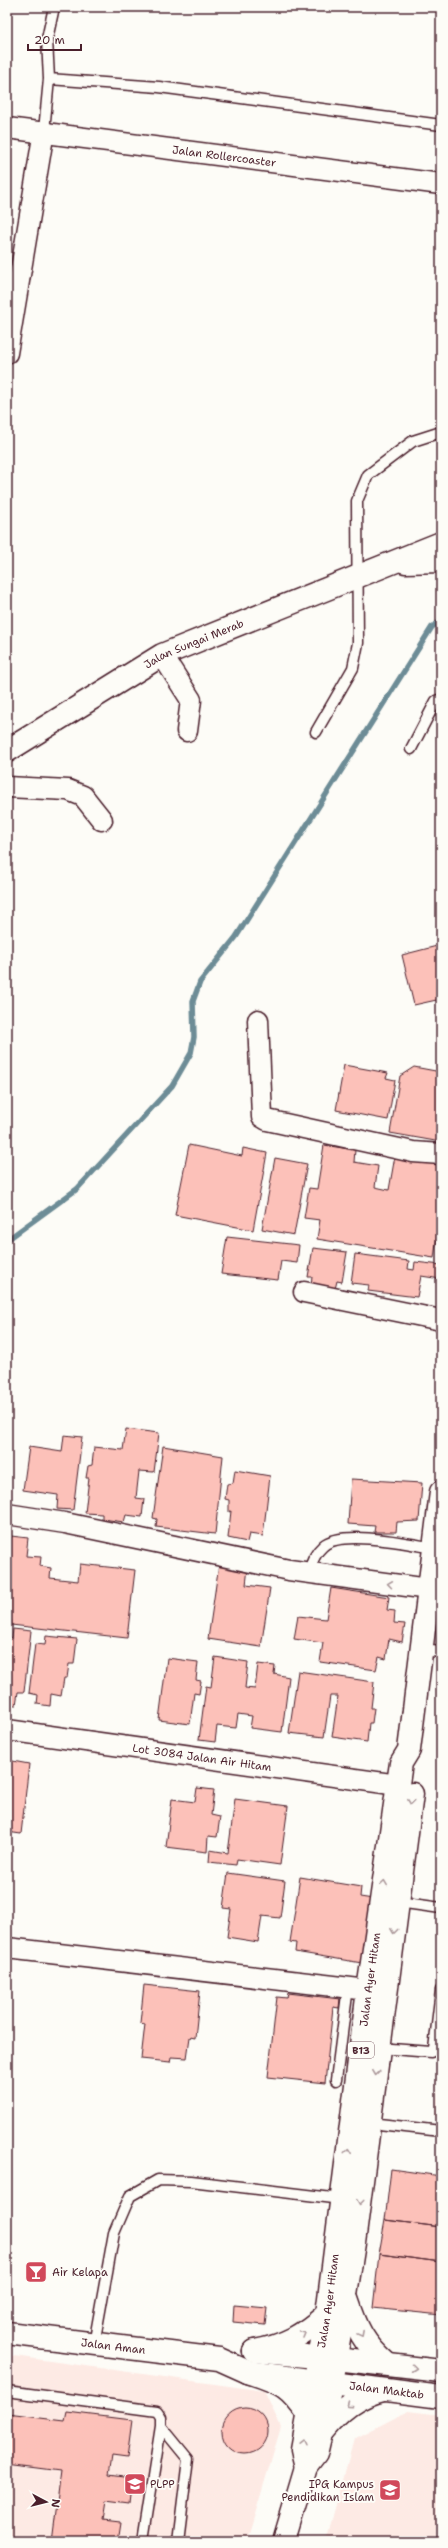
<svg xmlns="http://www.w3.org/2000/svg" width="448" height="2548" viewBox="0 0 448 2548" font-family="'Shantell Sans',sans-serif">
<rect width="100%" height="100%" fill="#fdfcf7"/>
<filter id="ink" filterUnits="userSpaceOnUse"><feTurbulence type="fractalNoise" baseFrequency=".025" numOctaves="2"/><feDisplacementMap in="SourceGraphic" scale="8" xChannelSelector="R" yChannelSelector="G"/><feConvolveMatrix kernelMatrix="1 2 1 2 8 2 1 2 1" color-interpolation-filters="sRGB"/></filter>
<g filter="url(#ink)">
<path fill="#fdeae4" d="M441,2063V2117L435,2116Z
M7,2355L264,2391L281,2427L247,2541H7Z
M408,2411L441,2415V2541H326L354,2439Z"/>
<g fill="none" stroke-linecap="round" stroke-linejoin="round">
<path stroke="#6d8c96" stroke-width="5.5" d="M7,1240L77,1189L172,1086L191,1053L194,1037L193,1001L200,982L236,937L432,627L441,621"/>
</g>
<path fill="#fcc1b9" stroke="#4a1f2b" d="M437,946L441,961V999L414,1005L402,955Z
M344,1065L388,1073L386,1078L395,1080L388,1120L336,1110Z
M414,1067L441,1072V1142L390,1133L400,1076Z
M189,1145L242,1156L243,1148L267,1153L253,1230L175,1215Z
M324,1145L355,1150L354,1162L378,1166L375,1187L389,1190L395,1156L441,1164V1210L434,1258L317,1239L320,1220L304,1218L309,1188L317,1189Z
M275,1158L307,1164L294,1235L262,1229Z
M227,1237L299,1245L297,1263L281,1261L278,1280L221,1274Z
M313,1248L347,1252L342,1282L337,1281L335,1289L311,1285L312,1277H308Z
M355,1254L409,1261L408,1269L414,1270L415,1262L441,1265V1279L421,1276L417,1297L368,1291L369,1285L351,1283Z
M126,1429L159,1433L154,1472L139,1471L136,1498L144,1499L142,1517L126,1515L124,1522L102,1519V1514L85,1513L89,1478H86L88,1466L92,1465L94,1447L123,1450Z
M64,1435L82,1437L73,1510L57,1509L58,1495L23,1490L29,1447L62,1452Z
M163,1446L223,1456L215,1534L156,1527L157,1519L153,1518Z
M235,1470L270,1476L263,1536L249,1534L247,1542L228,1538L231,1511L229,1512V1500L225,1499L227,1484L233,1483Z
M351,1479L422,1483L419,1521L397,1522L396,1532H374L375,1526L348,1524Z
M11,1536L28,1538L26,1556L41,1557L40,1566L51,1568L50,1578L78,1581L80,1564L135,1570L127,1638L11,1625V1620H7V1567Z
M219,1564L248,1568L246,1585L270,1588L261,1647L208,1639Z
M331,1588L389,1597L387,1610L395,1611L394,1623L405,1624L402,1642L389,1639L386,1659L379,1657L376,1670L320,1662L323,1643L294,1639L298,1616L326,1619Z
M13,1629L31,1631L24,1692H18L16,1705H7V1638H12Z
M46,1636L77,1639L74,1664H69L67,1678H64L61,1696L51,1694L50,1706L37,1704L38,1695L29,1693L35,1644L45,1645Z
M215,1657L248,1662L245,1688L255,1689L258,1664L275,1666L274,1674L289,1677L282,1732L250,1728L252,1716L238,1714L236,1728L217,1726L215,1742L199,1740L206,1686L211,1687Z
M167,1658L198,1662L196,1680L201,1681L199,1694L194,1693L190,1724L159,1720Z
M298,1671L374,1682L371,1708H374L372,1723H369L367,1742L332,1737L338,1696H330L324,1737L289,1733Z
M7,1760L29,1764L21,1834L7,1832Z
M197,1788L214,1790L211,1815L220,1817L217,1837L208,1836L207,1852L166,1847L172,1799L195,1802Z
M235,1799L288,1806L280,1865L237,1859L236,1865L209,1862L210,1850L228,1853Z
M228,1873L285,1881L280,1918L262,1916L258,1942L227,1937L231,1909L223,1908Z
M300,1877L361,1887L360,1897L373,1899L362,1963L295,1952L296,1943L290,1942Z
M144,1985L200,1991L195,2038L190,2037L187,2058L171,2057L170,2062L141,2059L145,2024L140,2023Z
M288,1993L340,1999L339,2008L333,2007L325,2083L268,2077L277,1997L287,1998Z
M391,2169L441,2176V2227L385,2220Z
M385,2220L441,2227V2262L379,2254Z
M379,2254L441,2262V2315L373,2308Z
M234,2305L267,2308L265,2325L233,2322Z
M222 2431a23 23 0 1 1 46 0a23 23 0 1 1-46 0Z
M67,2412L132,2420L127,2458L112,2456L109,2475L132,2478L129,2504L106,2501L103,2520L120,2522L117,2541H52L61,2471L7,2464V2414L65,2421Z"/>
<g fill="none" stroke-linecap="round" stroke-linejoin="round">
<g stroke="#4a1f2b" stroke-width="13">
<path id="service" d="M49,79L47,39L54,7
M44,131L49,79L159,87L441,125
M316,732L353,668L358,643L357,501L368,475L413,441L441,432
M411,749L436,701L441,699
M308,1573C312,1563 314,1554 323,1546C341,1529 410,1544 434,1548
M421,1650L441,1652
M398,1902L441,1908
M379,2048L431,2052L434,2049L441,1990
M336,2080L348,1987
M370,2123L441,2131
M94,2344L114,2233L130,2196L158,2180L191,2181L341,2199
M7,2391L157,2411L161,2417V2426L143,2541
M161,2426L188,2459L178,2541"/>
</g>
<g stroke="#4a1f2b" stroke-width="23">
<g id="minor">
<path id="s1" d="M7,128L441,184"/>
<path d="M7,353L44,131"/>
<path d="M162,655L191,700L187,731"/>
<path d="M7,787L68,790L83,796L102,820"/>
<path d="M258,1020L262,1117L267,1120L413,1152L441,1154"/>
<path d="M304,1292L441,1320"/>
<path d="M7,1514L65,1523L289,1570L429,1589"/>
<path id="s2" d="M7,1730L398,1785"/>
<path d="M7,1948L368,1990"/>
</g>
</g>
<g stroke="#4a1f2b" stroke-width="25">
<g id="tertiary">
<path d="M405,562L441,561"/>
<path id="s3" d="M7,751L162,655L441,543"/>
<path d="M336,2359L441,2371"/>
<path id="s4" d="M332,2383L441,2397"/>
</g>
</g>
<g stroke="#4a1f2b" stroke-width="25">
<g id="secondary">
<path id="s5" d="M7,2333L219,2359L248,2372L332,2383"/>
<path d="M254,2351L336,2359"/>
</g>
</g>
<g stroke="#4a1f2b" stroke-width="25">
<g id="primary">
<path d="M347,2299C357,2329 363,2343 387,2364"/>
<path d="M254,2351C285,2346 303,2335 327,2314"/>
<path d="M248,2372C282,2383 289,2386 309,2415"/>
<path d="M322,2432C339,2411 357,2396 383,2390"/>
<path id="s6" d="M306,2467L302,2450L327,2314L368,1990L401,1763L409,1750L441,1492"/>
<path d="M284,2541L306,2467L316,2454L331,2390L354,2243L412,1794"/>
</g>
</g>
<use href="#service" stroke="#fdfcf7" stroke-width="10"/>
<use href="#minor" stroke="#fdfcf7" stroke-width="20"/>
<use href="#tertiary" stroke="#fdfcf7" stroke-width="22"/>
<use href="#secondary" stroke="#fdfcf7" stroke-width="22"/>
<use href="#primary" stroke="#fdfcf7" stroke-width="22"/>
</g>
<defs><path id="oneway-chevron" d="M-2-3.5L2.5 0L-2 3.5" fill="none" stroke-width="1.6" stroke-linecap="round" stroke-linejoin="round"/></defs>
<g stroke="#ac999b">
<use href="#oneway-chevron" transform="translate(390 1584) rotate(-172)"/>
<use href="#oneway-chevron" transform="translate(411 1802) rotate(97)"/>
<use href="#oneway-chevron" transform="translate(384 1883) rotate(-82)"/>
<use href="#oneway-chevron" transform="translate(394 1931) rotate(97)"/>
<use href="#oneway-chevron" transform="translate(376 2073) rotate(97)"/>
<use href="#oneway-chevron" transform="translate(348 2151) rotate(-83)"/>
<use href="#oneway-chevron" transform="translate(360 2202) rotate(97)"/>
<use href="#oneway-chevron" transform="translate(303 2334) rotate(-30)"/>
<use href="#oneway-chevron" transform="translate(361 2334) rotate(62)"/>
<use href="#oneway-chevron" transform="translate(414 2368) rotate(7)"/>
<use href="#oneway-chevron" transform="translate(349 2405) rotate(144)"/>
<use href="#oneway-chevron" transform="translate(304 2441) rotate(-77)"/>
</g>
</g>
<defs>
<g id="bar-square" transform="scale(1.15)"><rect x="-9" y="-9" width="18" height="18" rx="4" fill="#d1495b" stroke="#fdfcf7"/><path d="M-6-5H6L.8 .8V4.5H3.5V6h-7V4.5H-.8V.8Z" fill="#fff"/></g>
<g id="school-square" transform="scale(1.15)"><rect x="-9" y="-9" width="18" height="18" rx="4" fill="#d1495b" stroke="#fdfcf7"/><path d="M0-5L7-2L0 1L-7-2ZM-4 1L0 2.5L4 1V4Q0 6-4 4Z" fill="#fff"/></g>
<g id="university-square" transform="scale(1.15)"><rect x="-9" y="-9" width="18" height="18" rx="4" fill="#d1495b" stroke="#fdfcf7"/><path d="M0-5L7-2L0 1L-7-2ZM-4 1L0 2.5L4 1V4Q0 6-4 4Z" fill="#fff"/></g>
</defs>
<g fill-rule="evenodd">
<use href="#bar-square" x="36" y="2272"/>
<use href="#school-square" x="135" y="2484"/>
<use href="#university-square" x="390" y="2490"/>
</g>
<g text-anchor="middle" dominant-baseline="central" stroke-width="4" stroke-linejoin="round" paint-order="stroke">
<rect fill="#fdfcf7" stroke="#806168" stroke-width="1" x="348" y="2042" width="26" height="16" rx="3"/>
<g font-size="10" font-weight="bold" fill="#4a1f2b">
<text x="361" y="2050">B13</text>
</g>
<g font-size="11" fill="#4a1f2b" stroke="#fdfcf7">
<text stroke="none"><textPath href="#s1" startOffset="219">Jalan Rollercoaster</textPath></text>
<text stroke="none"><textPath href="#s3" startOffset="216">Jalan Sungai Merab</textPath></text>
<text stroke="none"><textPath href="#s2" startOffset="197">Lot 3084 Jalan Air Hitam</textPath></text>
<text stroke="none"><textPath href="#s6" startOffset="493">Jalan Ayer Hitam</textPath></text>
<text stroke="none"><textPath href="#s6" startOffset="169">Jalan Ayer Hitam</textPath></text>
<text stroke="none"><textPath href="#s5" startOffset="107">Jalan Aman</textPath></text>
<text stroke="none"><textPath href="#s4" startOffset="55">Jalan Maktab</textPath></text>
</g>
<g font-size="11" fill="#4a1f2b" stroke="#fdfcf7" text-anchor="start">
<text x="52" y="2272">Air Kelapa</text>
<text x="150" y="2484">PLPP</text>
<text x="374" y="2484" text-anchor="end">IPG Kampus<tspan x="374" dy="13">Pendidikan Islam</tspan></text>
</g>
</g>
<rect width="448" height="2548" fill="none" stroke="#fdfcf7" stroke-width="24"/>
<rect x="12" y="12" width="424" height="2524" fill="none" stroke="#4a1f2b" stroke-width="1.5" filter="url(#ink)"/>
<g transform="translate(46 2502) rotate(97)" stroke="#fdfcf7" stroke-width="3" paint-order="stroke">
<path d="M0-3L7 15L0 10L-7 15Z" fill="#4a1f2b"/>
<text y="-6" font-size="11" font-weight="bold" text-anchor="middle" fill="#4a1f2b">N</text>
</g>
<path d="M28 44v6h53v-6" fill="none" stroke="#4a1f2b" stroke-width="2"/>
<text x="34" y="44" font-size="12" fill="#4a1f2b" stroke="#fdfcf7" stroke-width="3" paint-order="stroke">20 m</text>
</svg>
